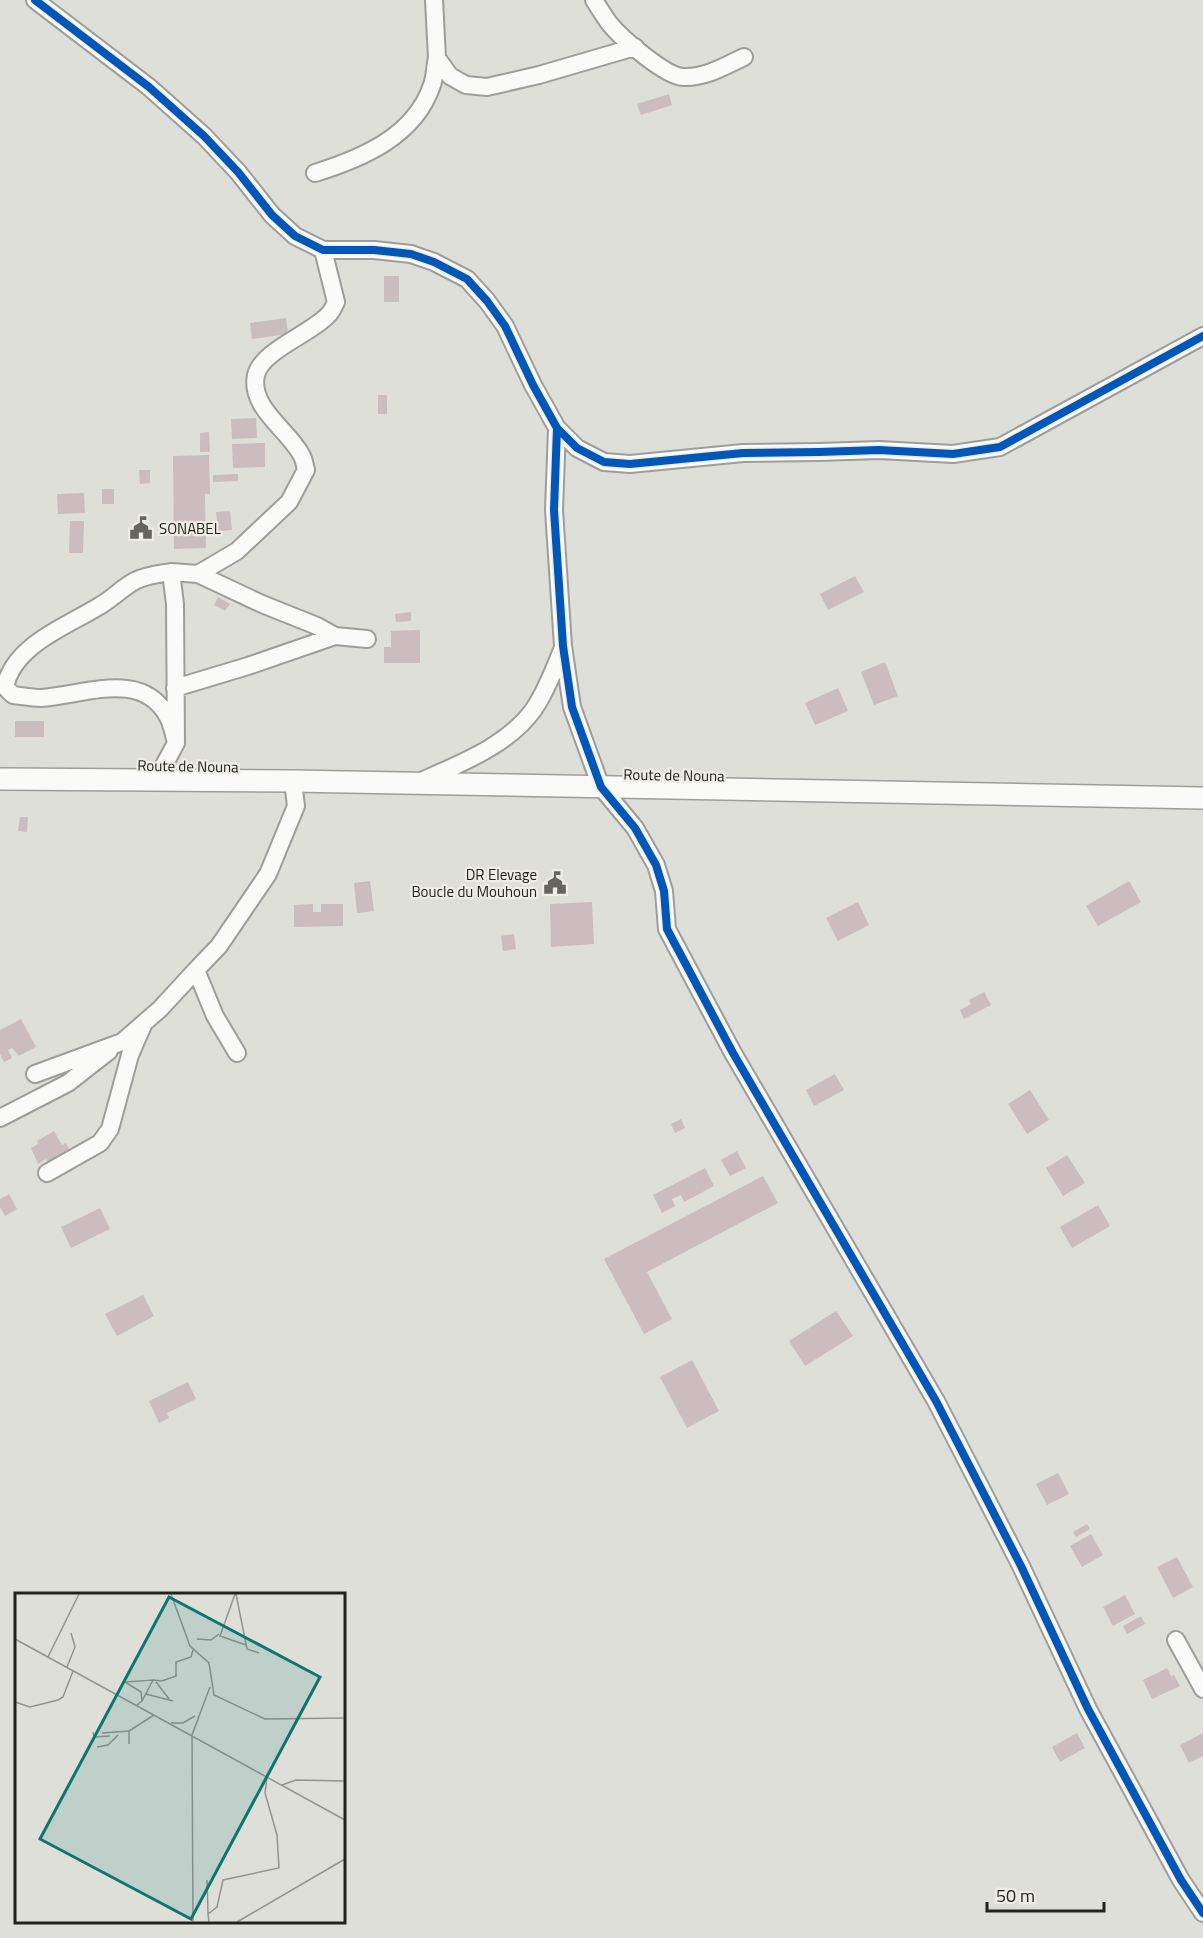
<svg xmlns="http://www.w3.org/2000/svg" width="1203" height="1938" viewBox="0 0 1203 1938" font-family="'Titillium Web',sans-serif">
<rect width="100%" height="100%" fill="#dfdfda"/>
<path fill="#cbbcbf" d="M669,94L672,105L641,115L637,104Z
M384,276H399V302H384Z
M286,318L288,334L252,339L250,323Z
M378,395H387V414H378Z
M256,418L257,438L232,439L231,419Z
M209,432L210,452H200V433Z
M265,443V467L233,468L232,444Z
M209,455L210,494H205L206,548L174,549L173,456Z
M139,470H150V483L140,484Z
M238,474V481L213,482V475Z
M102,489H114V504H102Z
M84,493L85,513L58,514L57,494Z
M230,511L232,530L218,531L216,512Z
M70,521H84L83,553H69Z
M855,576L864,592L828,610L820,594Z
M218,597L230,604L225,611L214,605Z
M411,612V621L396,622L395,614Z
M420,630V663H384V647H391V631Z
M885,662L898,696L874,705L861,672Z
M838,688L848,711L815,725L805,703Z
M15,721H44V737H15Z
M20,817H28L27,832L18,831Z
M370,881L374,911L357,913L354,883Z
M1129,881L1141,902L1098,926L1086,906Z
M592,902L594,944L551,947L550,904Z
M858,902L869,925L838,941L826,918Z
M313,904V912H321V904H343V926L294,927V905Z
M514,934L516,949L503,951L501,936Z
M984,992L991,1005L964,1019L960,1010L971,1004L969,1000Z
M21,1019L36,1047L19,1056L12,1048L8,1050L12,1058L4,1062L0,1054V1030Z
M835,1074L844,1090L814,1106L806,1090Z
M1030,1090L1049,1120L1027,1134L1008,1104Z
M681,1119L685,1128L675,1133L671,1124Z
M54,1131L62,1145L66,1143L71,1153L49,1165L46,1159L38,1164L31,1148L38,1144L37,1141Z
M737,1151L746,1168L730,1176L721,1160Z
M1067,1155L1085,1183L1063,1196L1046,1168Z
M705,1168L714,1186L684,1202L681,1195L672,1199L675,1206L662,1213L653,1195Z
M763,1176L778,1203L647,1272L672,1319L644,1334L604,1259Z
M9,1194L17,1209L5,1216L0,1207V1199Z
M1098,1205L1110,1226L1072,1248L1060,1227Z
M100,1208L110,1229L71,1248L61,1227Z
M143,1295L154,1316L117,1336L105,1314Z
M836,1311L853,1336L805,1366L789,1341Z
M692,1360L719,1411L687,1428L660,1377Z
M188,1382L196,1399L167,1413L169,1418L159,1423L149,1401Z
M1058,1473L1069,1494L1047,1505L1036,1484Z
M1087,1524L1090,1529L1076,1537L1073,1532Z
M1091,1534L1103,1555L1082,1567L1070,1546Z
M1177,1557L1193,1587L1173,1598L1157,1567Z
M1125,1595L1135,1614L1113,1626L1103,1607Z
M1141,1616L1145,1624L1127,1634L1123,1626Z
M1167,1668L1171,1676L1174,1675L1180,1686L1152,1699L1143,1680Z
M1077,1733L1085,1748L1060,1762L1052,1747Z
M1203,1733V1756L1189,1763L1180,1745Z"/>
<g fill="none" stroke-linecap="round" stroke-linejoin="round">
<g stroke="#9e9d9a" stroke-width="20">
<path id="minor" d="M35,0L149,87L204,136L238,172L272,215L295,236L323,250H374L411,254L434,262L467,279L487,301L505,326L533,385L557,428L577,448L604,462L630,464L743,453L819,452L879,450L953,454L1000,447L1203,336
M434,0L437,58L450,76L466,85L487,87L539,75L635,47
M594,0C599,8 604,16 609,23C621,38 665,76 683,77C705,78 725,66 744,57
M315,173C363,158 415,136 432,85C435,77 435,66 437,58
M557,428L554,510L563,646L572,707L601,787L635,828L656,865L664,891L667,929L733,1053L936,1401L1021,1566L1088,1709L1181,1880L1203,1913
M171,572L198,574L237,551L289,502L306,470C305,466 304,460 302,456C289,430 249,408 256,375C262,350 313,333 329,314C332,311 334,306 336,302L323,250
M198,574L262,604L317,626L335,636
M175,688L248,666L335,636L367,639
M156,780L176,743L175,604L171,572C160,574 146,575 135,581C123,587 113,598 101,605C68,626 14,644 5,687L13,695C22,696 32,698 41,698C82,696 142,668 168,717C172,724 174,735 176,743
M417,783C458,764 507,747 534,709C546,691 554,670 562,650
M237,1053L215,1016L196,970L219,946L268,874L296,806L293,781
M35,1074L122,1042L160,1009L196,970
M0,1118L68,1083L109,1051
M47,1173L100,1143L110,1129L130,1055L143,1025
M1176,1640L1203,1689"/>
</g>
<g stroke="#9e9d9a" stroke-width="24">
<path id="major" d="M0,779L293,781L1203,798"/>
</g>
<use href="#minor" stroke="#fafaf9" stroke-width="16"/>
<use href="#major" stroke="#fafaf9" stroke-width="21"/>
<g stroke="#eeede5" stroke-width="11">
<path id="cycleway" d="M35,0L149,87L204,136L238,172L272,215L295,236L323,250H374L411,254L434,262L467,279L487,301L505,326L533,385L557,428L577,448L604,462L630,464L743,453L819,452L879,450L953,454L1000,447L1203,336
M557,428L554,510L563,646L572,707L601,787L635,828L656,865L664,891L667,929L733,1053L936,1401L1021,1566L1088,1709L1181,1880L1203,1913"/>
</g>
<use href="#cycleway" stroke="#0057b8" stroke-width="8"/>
</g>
<defs>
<g id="civic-bare" transform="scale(1.8)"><path d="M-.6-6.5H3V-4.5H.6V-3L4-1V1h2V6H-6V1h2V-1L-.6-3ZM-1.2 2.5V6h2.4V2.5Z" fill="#656461" stroke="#eeede5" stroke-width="2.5" paint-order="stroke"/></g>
</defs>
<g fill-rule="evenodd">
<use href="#civic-bare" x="141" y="528"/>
<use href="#civic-bare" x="555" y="883"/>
</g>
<g text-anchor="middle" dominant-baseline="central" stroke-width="4.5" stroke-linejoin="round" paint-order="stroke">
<g font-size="15" fill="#232220" stroke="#eeede5" text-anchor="start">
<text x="159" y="528">SONABEL</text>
<text x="537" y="874" text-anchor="end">DR Elevage<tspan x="537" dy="17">Boucle du Mouhoun</tspan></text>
</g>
<g font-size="15" fill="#232220" stroke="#eeede5">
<text transform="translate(188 766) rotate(1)">Route de Nouna</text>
<text transform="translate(674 775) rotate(1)">Route de Nouna</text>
</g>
</g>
<g transform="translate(15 1593)">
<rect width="330" height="330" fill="#dfdfda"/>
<path fill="none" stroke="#949390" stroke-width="1.5" d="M156,1L175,53L194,70L199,102L250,126L330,125M220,1L205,43L231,52M221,1L232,56L244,60M0,46L330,227M182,46L196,47L204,41M33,64L64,1M52,74L60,54L56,40M138,87L147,88L161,83V69L176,64L178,57M141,89L154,106M131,101L158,108M0,109L15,114L43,107L48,104L58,78M122,112L127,108L138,87L110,89L126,99L127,108M156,130H168L180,123M78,139L79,144L95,143M87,140L114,138M114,151V138L139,122M82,154L93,152L103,142M267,192L281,187L330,188M192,287L193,321M178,329L177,142L195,94M194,329L193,321L202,314L208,287L264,275L262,242L250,200L252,184M222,329L330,266"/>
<path fill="#0f766e" fill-opacity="0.15" stroke="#0f766e" stroke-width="3" d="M154,4L305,84L176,326L25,246Z"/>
<rect width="330" height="330" fill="none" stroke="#232220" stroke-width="3"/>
</g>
<path d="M987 1902v9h117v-9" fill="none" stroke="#232220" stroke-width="3"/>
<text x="996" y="1902" font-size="18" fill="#232220" stroke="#eeede5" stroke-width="4.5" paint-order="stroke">50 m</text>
</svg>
